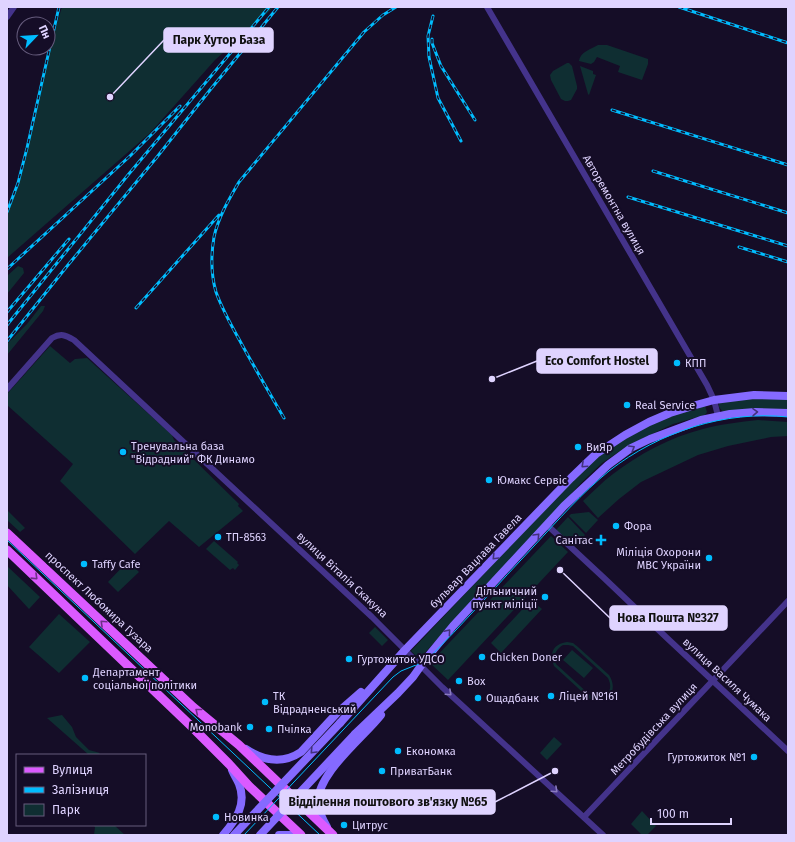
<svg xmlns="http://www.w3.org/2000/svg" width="795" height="842" viewBox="0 0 795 842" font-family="'Fira Sans',sans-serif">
<rect width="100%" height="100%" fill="#150d27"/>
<path fill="#0f2e32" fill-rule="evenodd" d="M62,7H274L215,60L150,133L7,258V212L13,200L54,33Z
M598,45H607L648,59V64L642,80L618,72L620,66L597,57L594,62L591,64L579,61C580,52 591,49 598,45Z
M567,63H569L572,66L577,86V89L571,100L568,101H565L561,99L551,80L550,75L553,71Z
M580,66L593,71V74L596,75L589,95L588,94Z
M18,266L23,268L24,273L7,294V276Z
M41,306H45L43,311L7,355V344L27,324Z
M50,346L70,363L75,359L87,358L172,435L174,440L239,504L238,506L243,511L199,547L169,521L135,554L60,481L73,464L7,405V394Z
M754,398L788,399V411L723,412L719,407V402Z
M705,406L707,412L705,415L673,424L629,445L602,463L581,483L419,659L411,651L576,477L597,456L625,438L670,415Z
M758,420L788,422V436L771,437L728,446L698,455L641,482L619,499L598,518L583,501C593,492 602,482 613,474C639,454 671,437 703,429C721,424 740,422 758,420Z
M7,510L25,528L20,532L7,520Z
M589,512L598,520L586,533L569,516L571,514Z
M568,517L585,535L574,547L556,530Z
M551,536L568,552L448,680L430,663Z
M214,541L238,562L237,563L239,565L235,570L233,568L230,570L206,549Z
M128,561L139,572L118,592L108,582Z
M7,566L40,597L29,609L7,585Z
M531,600L542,609L501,653L491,643Z
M59,614L90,642L59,673L29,647Z
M375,627L388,640L382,646L369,633Z
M567,642L573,643L578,647L609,675C619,691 608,705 590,699L554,666C549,653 553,644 567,642ZM563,645H568L573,646L608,678C615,692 604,701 591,696L556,664C553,656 555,650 563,645Z
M572,650L593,668L584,678L563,660Z
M62,715L72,727L76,737L89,750L100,753L98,755H89L47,718Z
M554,737L562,744L547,760L540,753Z
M642,811L656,826L647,835H642L631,824Z
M93,825H114L125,835H94L95,827Z"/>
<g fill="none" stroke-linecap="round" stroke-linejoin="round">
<path stroke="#44338b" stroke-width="6" d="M487,7L707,385L714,400L718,416
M7,17L14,7
M7,389L52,338C61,333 65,335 74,340L133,395L372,617L442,687L603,835
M547,525L604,578L667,638L788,751
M584,817L788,601"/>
<path stroke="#856aff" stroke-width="8" d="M340,723L405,650L571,478L596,454L625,435L649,422L670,413L696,405L714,400L754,395L788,396
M355,734L398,693L413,677L425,660L453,626L564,506L608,465L631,448L650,439L701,420L730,414L755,412L788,413
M246,749C264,761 283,764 301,752L337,713L361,692
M327,827C323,820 319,813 318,804C316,774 363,738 381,715
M223,835C236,820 247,804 239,784C237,779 234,775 232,770
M279,835H293"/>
<path stroke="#db5aff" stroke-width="9" d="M7,533L193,707L239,745L333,835
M7,550L191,726L229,764L249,786L301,835"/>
<path stroke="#00bcfe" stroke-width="1" d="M7,540L320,835
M244,835L393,677L401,671L426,661C463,624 498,584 534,546C558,520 582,493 609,471C659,432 725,410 788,417"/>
<g stroke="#00bcfe" stroke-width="3">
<path id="rail" d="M679,7L788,43
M433,16L428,36L429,57L438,98L461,141
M432,39V43L441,66L475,120
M612,110L788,165
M653,171L788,213
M628,197L788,246
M7,212L18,183L27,148L59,7
M739,247L788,262
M7,269L130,156L180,106
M136,308L219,215
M7,312L69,239
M7,325L128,175L269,7
M7,341L68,265L157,157L210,90L278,7
M284,418C269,392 254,367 240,341C231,325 222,309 216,292C211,275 211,255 214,237C218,218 229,199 239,182L364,32L383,15L396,7"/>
</g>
<use href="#rail" stroke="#150d27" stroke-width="1.5" stroke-dasharray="4.5" stroke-linecap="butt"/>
<path stroke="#856aff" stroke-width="8" d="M234,835L340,723
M260,835L355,734"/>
</g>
<defs><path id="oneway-chevron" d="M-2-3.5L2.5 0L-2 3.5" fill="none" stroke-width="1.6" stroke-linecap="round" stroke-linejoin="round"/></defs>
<g stroke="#42327d">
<use href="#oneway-chevron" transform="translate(755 412) rotate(-2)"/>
<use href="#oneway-chevron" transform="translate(632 448) rotate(-31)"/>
<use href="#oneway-chevron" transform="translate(584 465) rotate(137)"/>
<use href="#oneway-chevron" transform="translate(537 536) rotate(-47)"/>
<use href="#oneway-chevron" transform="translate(495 557) rotate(134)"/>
<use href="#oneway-chevron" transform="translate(448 632) rotate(-50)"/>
<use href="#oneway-chevron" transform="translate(313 751) rotate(133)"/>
</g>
<g stroke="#6e3088">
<use href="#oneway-chevron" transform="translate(35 577) rotate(44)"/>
<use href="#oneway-chevron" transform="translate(103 623) rotate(-137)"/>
<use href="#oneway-chevron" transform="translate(198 711) rotate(-141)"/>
</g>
<g stroke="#8a7bbf">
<use href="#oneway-chevron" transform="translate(449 693) rotate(43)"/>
<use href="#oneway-chevron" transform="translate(555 790) rotate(43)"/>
</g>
<g fill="#00bcfe" stroke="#150d27" stroke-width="1.5">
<circle cx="677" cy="363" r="4"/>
<circle cx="627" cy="405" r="4"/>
<circle cx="578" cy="447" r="4"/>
<circle cx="123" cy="452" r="4"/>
<circle cx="489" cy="480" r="4"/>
<circle cx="616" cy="526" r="4"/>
<circle cx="218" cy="537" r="4"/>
<path d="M599 534h4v4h4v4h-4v4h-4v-4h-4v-4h4z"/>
<circle cx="709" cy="558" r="4"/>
<circle cx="84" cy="564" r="4"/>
<circle cx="545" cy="597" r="4"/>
<circle cx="482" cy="657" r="4"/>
<circle cx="349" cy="659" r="4"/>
<circle cx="85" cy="678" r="4"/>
<circle cx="459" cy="681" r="4"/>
<circle cx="551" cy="696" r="4"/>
<circle cx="478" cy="698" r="4"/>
<circle cx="265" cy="702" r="4"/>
<circle cx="250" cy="727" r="4"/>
<circle cx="269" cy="729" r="4"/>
<circle cx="398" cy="751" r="4"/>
<circle cx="754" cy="757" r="4"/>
<circle cx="382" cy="771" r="4"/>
<circle cx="216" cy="817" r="4"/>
<circle cx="344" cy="825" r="4"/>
</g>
<g text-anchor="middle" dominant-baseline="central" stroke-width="4" stroke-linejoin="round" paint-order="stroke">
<g font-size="11" fill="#dfd3ff" stroke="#150d27">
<text transform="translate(614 205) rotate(60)">Авторемонтна вулиця</text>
<text transform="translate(476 561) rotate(-46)">бульвар Вацлава Гавела</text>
<text transform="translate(342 575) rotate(43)">вулиця Віталія Скакуна</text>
<text transform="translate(99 602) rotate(43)">проспект Любомира Гузара</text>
<text transform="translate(727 680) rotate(43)">вулиця Василя Чумака</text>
<text transform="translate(654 729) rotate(-47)">Метробудівська вулиця</text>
</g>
<g font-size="11" fill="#dfd3ff" stroke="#150d27" text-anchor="start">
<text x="685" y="363">КПП</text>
<text x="635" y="405">Real Service</text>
<text x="131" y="446">Тренувальна база<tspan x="131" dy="13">"Відрадний" ФК Динамо</tspan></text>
<text x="586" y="447">ВиЯр</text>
<text x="497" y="480">Юмакс Сервіс</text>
<text x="624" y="526">Фора</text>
<text x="226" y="537">ТП-8563</text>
<text x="593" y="540" text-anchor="end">Санітас</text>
<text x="701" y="552" text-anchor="end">Міліція Охорони<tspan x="701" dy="13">МВС України</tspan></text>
<text x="92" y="564">Taffy Cafe</text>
<text x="537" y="591" text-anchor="end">Дільничний<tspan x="537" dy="13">пункт міліції</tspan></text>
<text x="490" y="657">Chicken Doner</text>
<text x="357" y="659">Гуртожиток УДСО</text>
<text x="93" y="672">Департамент<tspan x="93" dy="13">соціальної політики</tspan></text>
<text x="467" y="681">Box</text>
<text x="273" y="696">ТК<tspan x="273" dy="13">Відрадненський</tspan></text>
<text x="559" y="696">Ліцей №161</text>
<text x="486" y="698">Ощадбанк</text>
<text x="242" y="727" text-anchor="end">Monobank</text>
<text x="277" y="729">Пчілка</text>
<text x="406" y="751">Економка</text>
<text x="746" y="757" text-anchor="end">Гуртожиток №1</text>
<text x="390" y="771">ПриватБанк</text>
<text x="224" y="817">Новинка</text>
<text x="352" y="825">Цитрус</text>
</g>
</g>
<path fill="none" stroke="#dfd3ff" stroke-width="1.5" d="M110 97L164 40M492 379L537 361M560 570L610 618M555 771L495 802"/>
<g fill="#dfd3ff" stroke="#150d27" stroke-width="1.5">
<circle cx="110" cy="97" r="4"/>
<circle cx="492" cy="379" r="4"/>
<circle cx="560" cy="570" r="4"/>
<circle cx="555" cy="771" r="4"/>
</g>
<g fill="#dfd3ff" stroke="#dfd3ff" stroke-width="1.5">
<rect x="164" y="28" width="109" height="24" rx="4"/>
<rect x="537" y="349" width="120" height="24" rx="4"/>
<rect x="610" y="606" width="117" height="24" rx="4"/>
<rect x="280" y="790" width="215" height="24" rx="4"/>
</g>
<g font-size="12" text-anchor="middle" font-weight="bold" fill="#111">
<text x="219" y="44">Парк Хутор База</text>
<text x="597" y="365">Eco Comfort Hostel</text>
<text x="668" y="622">Нова Пошта №327</text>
<text x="388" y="806">Відділення поштового зв'язку №65</text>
</g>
<rect width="795" height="842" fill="none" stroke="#dfd3ff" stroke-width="16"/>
<rect x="16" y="754" width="130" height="72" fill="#150d27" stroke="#665c7d"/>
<rect x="24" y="767" width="20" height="6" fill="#db5aff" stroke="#665c7d"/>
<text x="52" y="774" font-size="12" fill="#dfd3ff">Вулиця</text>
<rect x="24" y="787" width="20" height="6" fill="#00bcfe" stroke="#665c7d"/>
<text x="52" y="794" font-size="12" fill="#dfd3ff">Залізниця</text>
<rect x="24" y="804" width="20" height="12" fill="#0f2e32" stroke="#665c7d"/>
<text x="52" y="814" font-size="12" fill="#dfd3ff">Парк</text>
<g transform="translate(36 36) rotate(65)"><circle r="19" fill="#150d27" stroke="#665c7d"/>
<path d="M0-3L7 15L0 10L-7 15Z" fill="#00bcfe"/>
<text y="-6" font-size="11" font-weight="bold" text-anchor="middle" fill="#dfd3ff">Пн</text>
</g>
<path d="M651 818v6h80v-6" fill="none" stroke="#dfd3ff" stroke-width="2"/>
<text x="657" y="818" font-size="12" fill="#dfd3ff" stroke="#150d27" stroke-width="3" paint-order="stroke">100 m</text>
</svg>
